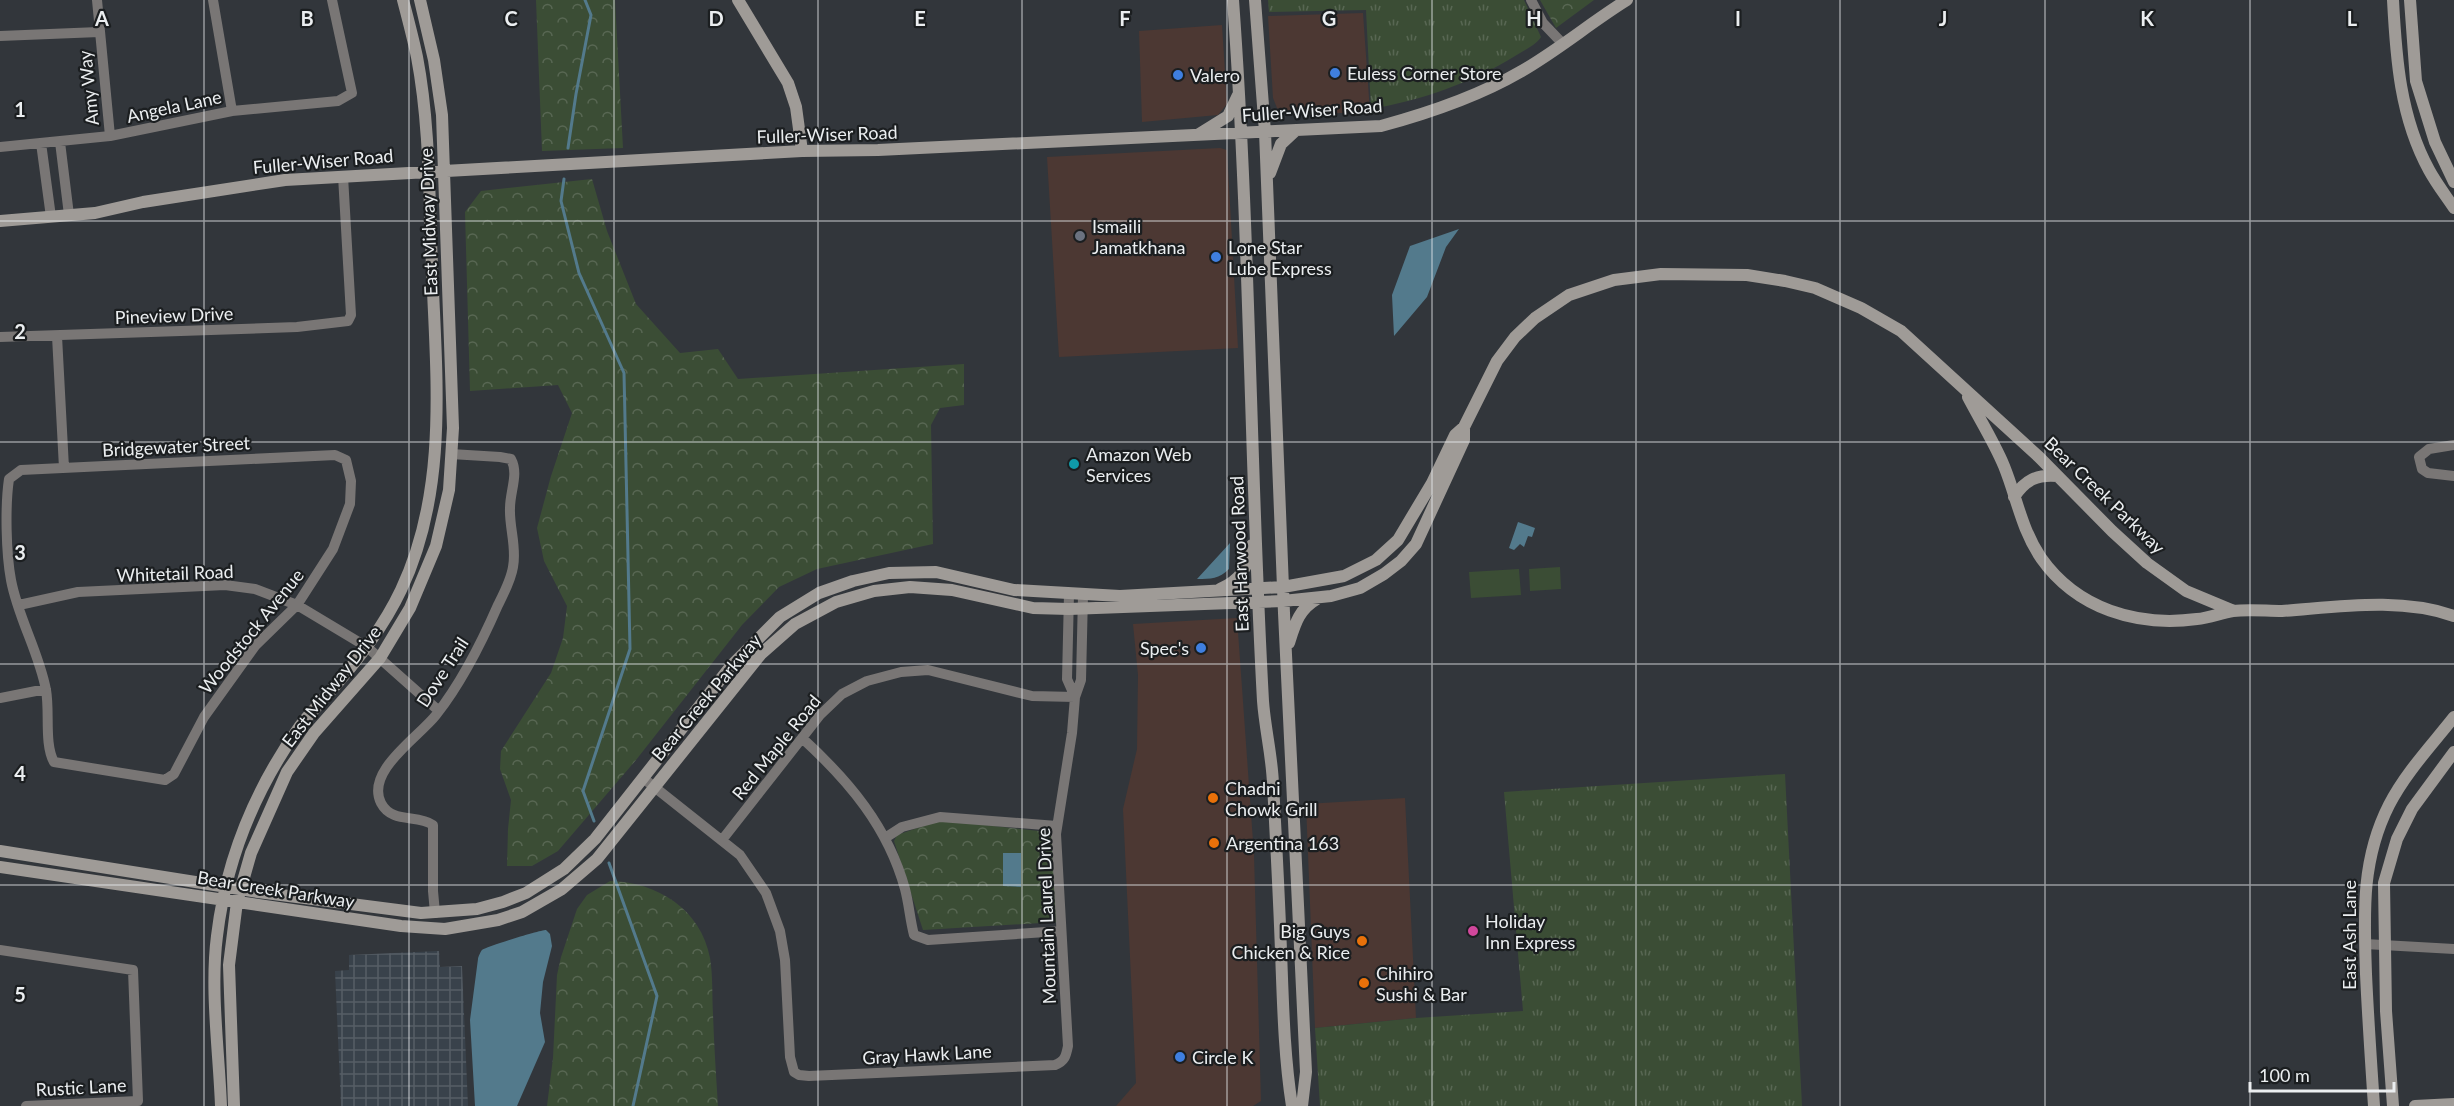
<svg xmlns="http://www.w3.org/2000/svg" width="2454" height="1106" viewBox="0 0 2454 1106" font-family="Lato,sans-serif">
<defs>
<pattern id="industrial-grid" width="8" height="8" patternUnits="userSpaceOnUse" patternTransform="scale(1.5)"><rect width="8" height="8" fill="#39424b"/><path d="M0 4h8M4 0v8" fill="none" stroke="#565e65"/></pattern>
<pattern id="grass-tufts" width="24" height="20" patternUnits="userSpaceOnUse" patternTransform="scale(1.5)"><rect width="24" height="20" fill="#3b4d35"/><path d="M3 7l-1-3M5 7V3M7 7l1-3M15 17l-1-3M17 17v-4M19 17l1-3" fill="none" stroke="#586753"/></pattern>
<pattern id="forest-crowns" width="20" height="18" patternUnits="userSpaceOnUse" patternTransform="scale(1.5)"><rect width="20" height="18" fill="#3b4d35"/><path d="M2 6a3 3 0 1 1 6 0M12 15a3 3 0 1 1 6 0" fill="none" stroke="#586753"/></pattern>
</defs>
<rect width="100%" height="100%" fill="#32363b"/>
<path fill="#4c3833" d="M1363,13L1370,112L1287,115L1277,108L1273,98L1268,16Z
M1222,25L1227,104L1218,115L1142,122L1139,31Z
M1220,148L1227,150L1238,348L1059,357L1047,157Z
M1237,618L1254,855L1261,1101L1253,1106H1116L1136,1083L1123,809L1137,749L1138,675L1133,624Z
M1405,798L1416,1018L1315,1028L1306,804Z"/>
<path fill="url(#industrial-grid)" d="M439,951L440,967L462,966L468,1106H341L335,971L349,970V955Z"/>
<path fill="url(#grass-tufts)" d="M1268,0H1524L1541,37C1535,46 1524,50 1515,56C1471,83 1422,100 1371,109L1366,10L1269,12Z
M1785,774L1802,1106H1320L1315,1028L1416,1018L1523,1011L1504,792Z"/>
<path fill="url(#forest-crowns)" d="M536,0H615L623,148L542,151Z
M1540,0H1594L1556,28Z
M592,179L607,231L636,304L680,353L718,349L738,379L964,364V405L940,408L931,425L933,544L817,569L779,587L742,625L636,760L558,851L532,866H507L508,829L511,800L500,769L501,751L551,673L563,638L567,606L544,561L537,528L551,476L572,413L558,385L470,391L465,212L481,191Z
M941,820L1048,832L1053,838L1057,922L923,930L894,841L897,835Z
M610,881C657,882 701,909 710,958C713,976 712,996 713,1014C714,1044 716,1075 718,1106H547L553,1058L557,975L561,957L577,909L587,895Z"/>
<path fill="#3b4d35" d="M1560,567L1561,589L1530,591L1529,569Z
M1519,569L1521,595L1471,598L1469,572Z"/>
<path fill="#537a8c" d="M1459,229L1446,247L1427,297L1394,336L1392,295L1410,246Z
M1518,522L1535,528L1532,537L1528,536L1524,547L1520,544L1514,550L1509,548Z
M1230,543L1229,569C1219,579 1211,579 1197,579Z
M1003,853H1021V887L1003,886Z
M546,930L550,934L552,946L543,982L540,1013L545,1042L517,1106H475L470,1020L478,959C478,957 481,951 482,950C485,947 540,930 546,930Z"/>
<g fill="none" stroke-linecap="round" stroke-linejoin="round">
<path stroke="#537a8c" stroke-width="3" d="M568,148L576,94L591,15L585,0
M564,179L561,201L579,273L624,373L630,649L583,791L594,821
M609,863L657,996L633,1106"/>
<path stroke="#797675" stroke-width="10" d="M97,0L110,136
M213,0L232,111
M1531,0L1543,23L1563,44
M0,36L99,32
M60,142L69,215
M41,143L51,217
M0,147L110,136L232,111L338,101L352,93L332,0
M57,336L64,468
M0,337L297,327L348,321L351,315L343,176
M2454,445L2429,449L2419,457L2422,469L2428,473L2454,476
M335,455L346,460L351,481L350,504L333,549L297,605L255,646L204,717L174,774L165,780L54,762C44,744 50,712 46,690C39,652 18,618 11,580C6,553 5,506 9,479L21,470Z
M1069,594L1067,679L1075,697
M19,605L78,592L225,585L255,589L297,605L367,647L439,711
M0,698L46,689
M802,738C849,781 888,827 905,889C909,904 910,920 914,935L928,940L1061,931
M643,778L740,855L766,893L780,931L785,960L790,1057L794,1072L799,1075L809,1076L1055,1065C1065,1061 1066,1056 1068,1046L1056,834L1072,733L1075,697L1081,680L1083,595
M885,838L902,827L940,817L1057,826
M722,840L820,715L842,694L867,681L901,672L928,670L1032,696L1075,697
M435,913L433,891V825C417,814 392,824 381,803C365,771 419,737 436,715C462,682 481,644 498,605C504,593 511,580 513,567C517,547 509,527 510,508C510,491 519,474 511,459L500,457L451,454
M2365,944L2454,949
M0,950L133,970L138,1101L26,1106"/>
<path stroke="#9f9b97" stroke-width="12" d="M738,0L788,83L796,107L802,151
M1233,0C1250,233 1250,467 1263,701C1265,729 1272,756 1273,784C1276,839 1279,895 1281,951C1283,1003 1284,1055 1292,1106
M1255,0L1265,132L1284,613L1306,1072L1302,1106
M2393,0C2396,58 2400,117 2429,170C2436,183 2446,196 2454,208
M2410,0L2416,81L2435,142L2454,182
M1199,134L1228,116L1238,95
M1270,173L1281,144L1296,130
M0,221L95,213L143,202L285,180L802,151L878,150L1381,126C1429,113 1477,97 1520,72C1557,51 1590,23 1627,0
M1968,397C1980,420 1994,442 2004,466C2017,498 2021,528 2041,558C2077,609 2137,627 2197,619C2209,618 2221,613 2233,611C2249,609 2266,611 2282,611C2338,607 2400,597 2454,616
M2014,497C2025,480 2037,474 2058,476
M1220,589C1241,580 1248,567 1252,545
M1289,643C1295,624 1299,609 1317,599
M0,851L258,892L421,913L477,909L503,902L526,893L564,869L595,839L731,666L780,617L819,593L853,581L889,573L936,572L1014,590L1120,596L1283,587L1344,576L1376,560L1398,540L1432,483L1455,435L1464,427L1497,361L1515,337L1535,318L1569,295L1614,280L1661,274L1747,275L1785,281L1815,288L1861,308L1901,331L2039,457L2112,531L2147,563L2186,591L2234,611
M0,867L401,926L445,929L498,920L522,912L562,889L597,859L761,654L795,624L836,602L874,591L910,587L952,590L1033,608L1069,609L1283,601L1331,596L1360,588L1384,574L1401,561L1416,544L1464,440V427
M221,1106C219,1052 210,989 217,936C226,860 256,788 300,726C308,715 318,706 327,695C355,664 383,628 401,590C449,489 436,375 432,267C429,198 430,125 417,57C413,38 408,19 403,0
M234,1106L229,965L237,902L251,853L287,772L314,733L380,658L410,608L436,546L449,490L453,428L442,115L434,60L420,0
M2374,1106C2371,1062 2368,1018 2366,974C2364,914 2361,860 2389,805C2406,772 2432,745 2454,717
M2393,1106L2386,1011L2384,883L2397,839L2412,809L2454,752
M2415,1106L2454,1104"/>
</g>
<path fill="none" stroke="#ebeef0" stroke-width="1.5" stroke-opacity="0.55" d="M204,0V1106M409,0V1106M614,0V1106M818,0V1106M1022,0V1106M1227,0V1106M1432,0V1106M1636,0V1106M1840,0V1106M2045,0V1106M2250,0V1106M0,221H2454M0,442H2454M0,664H2454M0,885H2454"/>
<g fill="#3f7fe0" stroke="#1b1e20" stroke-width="2">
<circle cx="1335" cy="73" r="6"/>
<circle cx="1178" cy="75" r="6"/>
<circle cx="1216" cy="257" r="6"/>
<circle cx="1201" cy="648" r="6"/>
<circle cx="1180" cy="1057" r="6"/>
</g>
<circle fill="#6b7280" stroke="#1b1e20" stroke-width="2" cx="1080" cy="236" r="6"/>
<circle fill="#0f9aa8" stroke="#1b1e20" stroke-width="2" cx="1074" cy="464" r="6"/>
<g fill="#e8710a" stroke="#1b1e20" stroke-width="2">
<circle cx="1213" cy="798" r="6"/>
<circle cx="1214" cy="843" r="6"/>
<circle cx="1362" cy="941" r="6"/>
<circle cx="1364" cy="983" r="6"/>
</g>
<circle fill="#d1479c" stroke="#1b1e20" stroke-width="2" cx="1473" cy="931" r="6"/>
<g text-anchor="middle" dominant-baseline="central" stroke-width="4.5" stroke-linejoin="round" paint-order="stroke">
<g font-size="18" fill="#ebeef0" stroke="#1b1e20" text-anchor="start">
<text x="1347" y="73">Euless Corner Store</text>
<text x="1190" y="75">Valero</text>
<text x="1092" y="226">Ismaili<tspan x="1092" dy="21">Jamatkhana</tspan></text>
<text x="1228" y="247">Lone Star<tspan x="1228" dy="21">Lube Express</tspan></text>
<text x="1086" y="454">Amazon Web<tspan x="1086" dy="21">Services</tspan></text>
<text x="1189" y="648" text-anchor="end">Spec's</text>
<text x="1225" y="788">Chadni<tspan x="1225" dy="21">Chowk Grill</tspan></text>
<text x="1226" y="843">Argentina 163</text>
<text x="1485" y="921">Holiday<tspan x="1485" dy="21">Inn Express</tspan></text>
<text x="1350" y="931" text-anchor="end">Big Guys<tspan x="1350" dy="21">Chicken &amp; Rice</tspan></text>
<text x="1376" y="973">Chihiro<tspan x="1376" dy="21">Sushi &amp; Bar</tspan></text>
<text x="1192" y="1057">Circle K</text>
</g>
<g font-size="18" fill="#ebeef0" stroke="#1b1e20">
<text transform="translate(88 88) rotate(-96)">Amy Way</text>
<text transform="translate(174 106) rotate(-12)">Angela Lane</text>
<text transform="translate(1312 110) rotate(-4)">Fuller-Wiser Road</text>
<text transform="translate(827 134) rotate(-2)">Fuller-Wiser Road</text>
<text transform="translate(323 161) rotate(-5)">Fuller-Wiser Road</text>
<text transform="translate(428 222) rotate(-92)">East Midway Drive</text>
<text transform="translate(174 315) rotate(-2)">Pineview Drive</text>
<text transform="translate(176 446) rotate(-3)">Bridgewater Street</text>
<text transform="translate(2105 495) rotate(44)">Bear Creek Parkway</text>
<text transform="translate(1239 554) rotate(-92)">East Harwood Road</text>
<text transform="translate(175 573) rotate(-2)">Whitetail Road</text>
<text transform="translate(251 631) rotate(-51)">Woodstock Avenue</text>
<text transform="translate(442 672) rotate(-57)">Dove Trail</text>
<text transform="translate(331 686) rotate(-52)">East Midway Drive</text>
<text transform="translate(706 697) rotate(-50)">Bear Creek Parkway</text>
<text transform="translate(776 747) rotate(-51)">Red Maple Road</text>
<text transform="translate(276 889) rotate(9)">Bear Creek Parkway</text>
<text transform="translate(1046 916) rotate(-92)">Mountain Laurel Drive</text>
<text transform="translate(2349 935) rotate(-90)">East Ash Lane</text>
<text transform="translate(927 1054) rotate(-3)">Gray Hawk Lane</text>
<text transform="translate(81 1087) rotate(-3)">Rustic Lane</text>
</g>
</g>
<g font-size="20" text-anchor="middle" font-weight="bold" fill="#ebeef0" stroke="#1b1e20" stroke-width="4.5" stroke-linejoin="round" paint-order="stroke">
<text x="102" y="26">A</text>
<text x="307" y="26">B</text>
<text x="511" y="26">C</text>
<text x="716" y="26">D</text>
<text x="920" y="26">E</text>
<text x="1125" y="26">F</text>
<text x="1329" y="26">G</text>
<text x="1534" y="26">H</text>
<text x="1738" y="26">I</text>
<text x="1943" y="26">J</text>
<text x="2147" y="26">K</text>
<text x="2352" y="26">L</text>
<text x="20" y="117">1</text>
<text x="20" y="339">2</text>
<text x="20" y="560">3</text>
<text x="20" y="781">4</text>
<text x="20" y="1002">5</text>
</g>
<path d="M2250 1082v9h144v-9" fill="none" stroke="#ebeef0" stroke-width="3"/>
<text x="2259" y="1082" font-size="18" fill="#ebeef0" stroke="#1b1e20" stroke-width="4.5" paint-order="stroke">100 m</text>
</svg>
